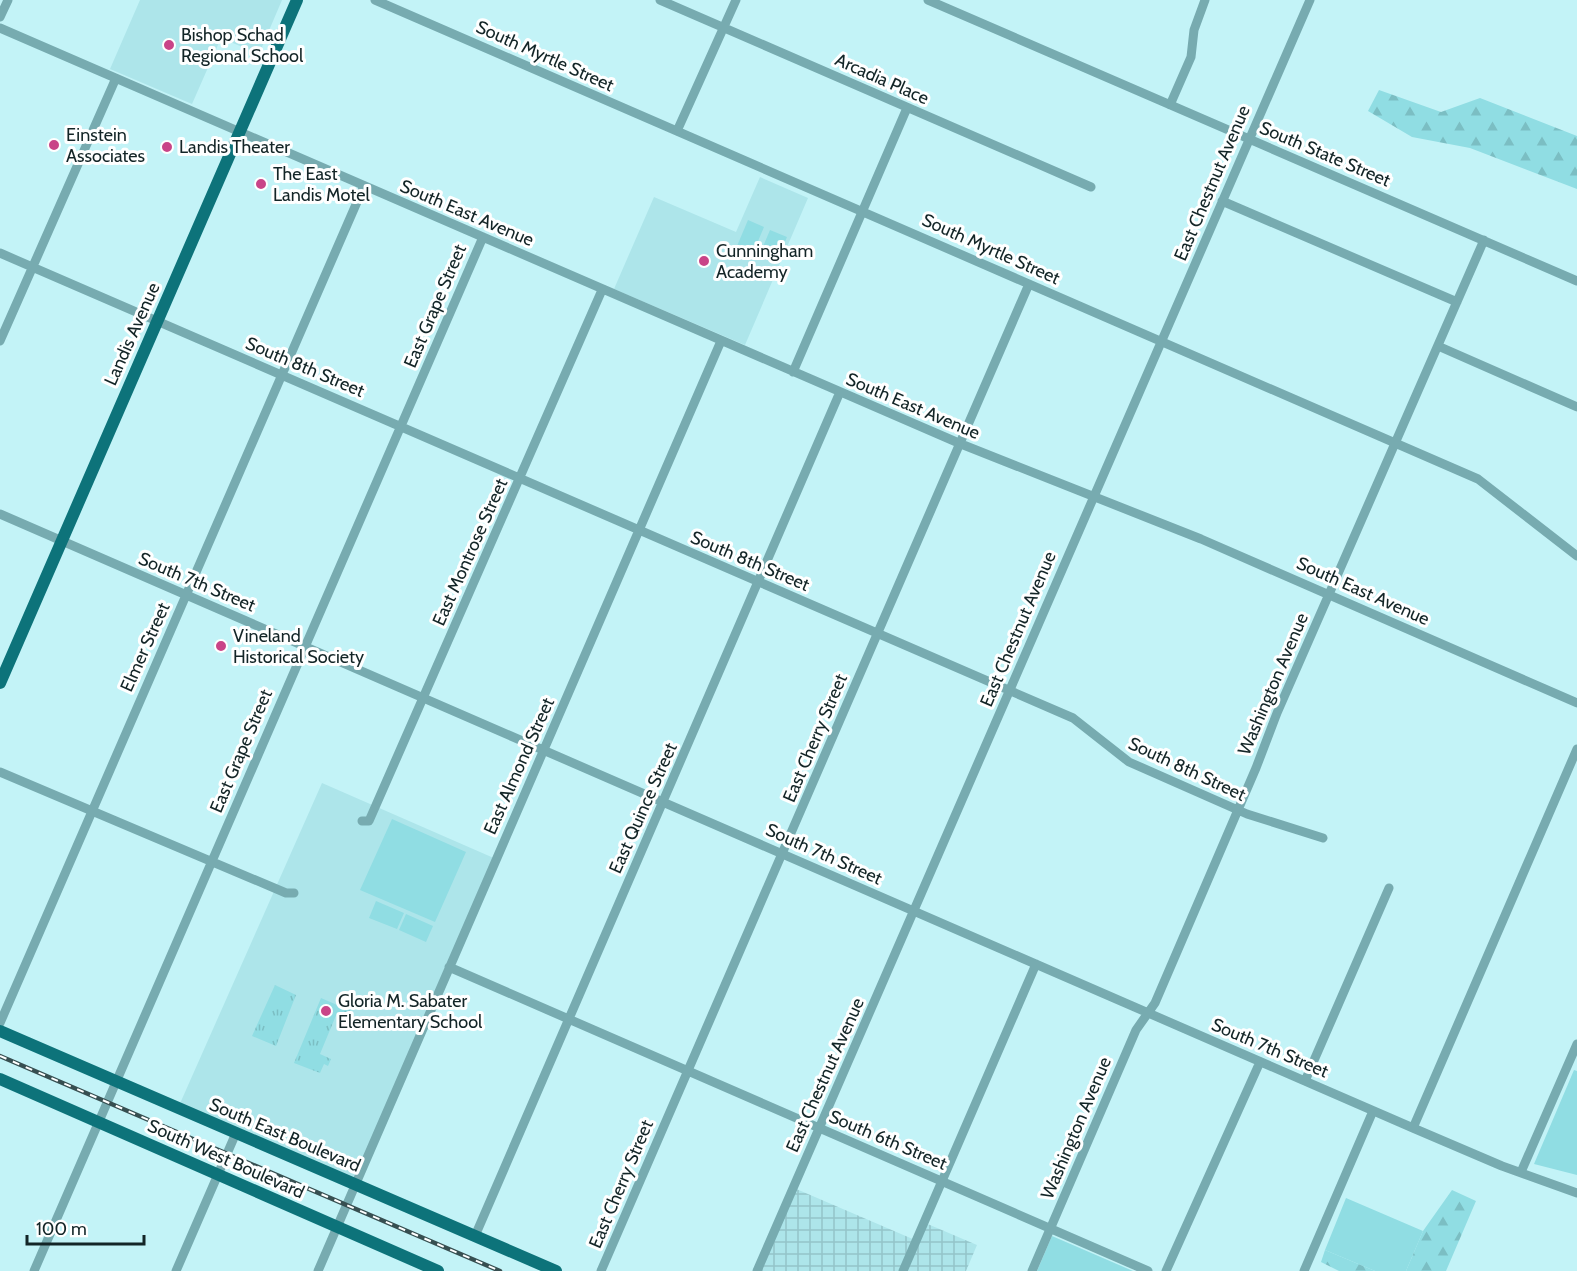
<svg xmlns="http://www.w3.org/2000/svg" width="1577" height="1271" viewBox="0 0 1577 1271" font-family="Cabin,sans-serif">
<defs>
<pattern id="industrial-grid" width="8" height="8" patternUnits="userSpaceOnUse" patternTransform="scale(1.5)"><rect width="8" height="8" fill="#ade5ea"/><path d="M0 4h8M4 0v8" fill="none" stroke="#94c4c9"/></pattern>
<pattern id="forest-firs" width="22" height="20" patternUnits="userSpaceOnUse" patternTransform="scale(1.5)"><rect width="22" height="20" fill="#90dde3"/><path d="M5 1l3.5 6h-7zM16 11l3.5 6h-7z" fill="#7bbec3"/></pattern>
<pattern id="park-tufts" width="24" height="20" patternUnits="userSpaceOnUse" patternTransform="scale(1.5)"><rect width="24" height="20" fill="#90dde3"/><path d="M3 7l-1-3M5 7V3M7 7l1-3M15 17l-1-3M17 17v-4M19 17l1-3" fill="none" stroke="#7bbec3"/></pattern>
</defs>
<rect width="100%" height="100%" fill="#c3f3f7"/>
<path fill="#ade5ea" d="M140,0H282L259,54L221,38L192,104L110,69Z
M760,177L808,198L745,345L614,289L654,197L736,232Z
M322,783L496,859L355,1185L178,1108Z"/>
<path fill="url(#industrial-grid)" d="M794,1188L915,1240L923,1222L977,1245L966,1271H758Z"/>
<path fill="#90dde3" d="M748,220L764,227L753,253L737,246Z
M770,230L787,237L776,263L759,256Z
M392,819L466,852L435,922L360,890Z
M376,901L404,913L397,929L369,918Z
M406,914L433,926L426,942L399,930Z
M1574,1070L1577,1071V1175L1534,1164Z
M1346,1198L1423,1231L1406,1271H1375L1325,1250Z
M1052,1236L1133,1271H1037Z"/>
<path fill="url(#forest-firs)" d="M1379,90L1441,112L1480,98L1577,136V189L1470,148L1412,137L1368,111Z
M1452,1190L1476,1201L1446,1271H1406L1423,1231Z
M1325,1250L1375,1271H1339L1321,1262Z"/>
<path fill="url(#park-tufts)" d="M275,985L296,995L276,1046L252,1036Z
M321,998L351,1011L349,1017L337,1013L320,1054L331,1059L328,1066L324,1064L320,1073L294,1063Z"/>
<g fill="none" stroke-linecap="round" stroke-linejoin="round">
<path stroke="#77abb0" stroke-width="9" d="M375,0L1478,479L1577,556
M660,0L1091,187
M928,0L1577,281
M0,17L8,0
M0,28L961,444L1201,539L1577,703
M1170,105L1191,57L1194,30L1205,0
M677,131L736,0
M1222,201L1457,302
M0,253L1073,718L1129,762L1247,814L1323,838
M0,341L116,78
M1438,346L1577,407
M793,372L907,108
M0,514L1413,1128L1502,1166L1577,1193
M0,772L286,893H294
M362,821H369L602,290
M449,967L1148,1271
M0,1023L364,186
M1305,1081L1389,888
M1413,1128L1577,749
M1521,1172L1577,1044
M475,1236L840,392
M34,1271L483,237
M176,1271L236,1133
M318,1271L721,341
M601,1271L1029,284
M757,1271L1310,0
M903,1271L1036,964
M1032,1271L1136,1030L1155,1003L1256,768L1277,713L1484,240
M1166,1271L1260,1062
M1304,1271L1373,1111"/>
<path stroke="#0d737a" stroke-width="12" d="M0,683L297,0
M0,1031L556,1271
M0,1079L438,1271"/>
<g stroke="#374f51" stroke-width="4.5">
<path id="rail" d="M0,1056L500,1271"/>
</g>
<use href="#rail" stroke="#fff" stroke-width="2" stroke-dasharray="7" stroke-linecap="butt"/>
</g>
<g fill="#c94488" stroke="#fff" stroke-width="2">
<circle cx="169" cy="45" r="6"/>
<circle cx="54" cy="145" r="6"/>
<circle cx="167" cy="147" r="6"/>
<circle cx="261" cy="184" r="6"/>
<circle cx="704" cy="261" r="6"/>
<circle cx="221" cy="646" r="6"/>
<circle cx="326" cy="1011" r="6"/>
</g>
<g text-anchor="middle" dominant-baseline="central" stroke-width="6" stroke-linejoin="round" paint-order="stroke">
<g font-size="18" fill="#132527" stroke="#fff" text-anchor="start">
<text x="181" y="35">Bishop Schad<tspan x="181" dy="21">Regional School</tspan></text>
<text x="66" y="135">Einstein<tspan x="66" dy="21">Associates</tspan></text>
<text x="179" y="147">Landis Theater</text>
<text x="273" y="174">The East<tspan x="273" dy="21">Landis Motel</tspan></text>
<text x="716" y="251">Cunningham<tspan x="716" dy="21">Academy</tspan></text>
<text x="233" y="636">Vineland<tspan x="233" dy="21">Historical Society</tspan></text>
<text x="338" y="1001">Gloria M. Sabater<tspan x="338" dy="21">Elementary School</tspan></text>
</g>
<g font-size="18" fill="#132527" stroke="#fff">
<text transform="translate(545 56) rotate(24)">South Myrtle Street</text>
<text transform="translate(882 79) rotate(24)">Arcadia Place</text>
<text transform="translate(1325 154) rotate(23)">South State Street</text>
<text transform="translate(1212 183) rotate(-67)">East Chestnut Avenue</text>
<text transform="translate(467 213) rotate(23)">South East Avenue</text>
<text transform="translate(991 249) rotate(24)">South Myrtle Street</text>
<text transform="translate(435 306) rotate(-67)">East Grape Street</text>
<text transform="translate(132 334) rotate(-66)">Landis Avenue</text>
<text transform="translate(305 367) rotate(23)">South 8th Street</text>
<text transform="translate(913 406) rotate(23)">South East Avenue</text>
<text transform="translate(470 552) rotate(-66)">East Montrose Street</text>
<text transform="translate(750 561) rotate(23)">South 8th Street</text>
<text transform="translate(197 582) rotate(23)">South 7th Street</text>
<text transform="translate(1363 591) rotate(24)">South East Avenue</text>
<text transform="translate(1018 629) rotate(-67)">East Chestnut Avenue</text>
<text transform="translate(145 647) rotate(-66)">Elmer Street</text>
<text transform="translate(1273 684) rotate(-67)">Washington Avenue</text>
<text transform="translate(815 738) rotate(-67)">East Cherry Street</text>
<text transform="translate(241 751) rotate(-67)">East Grape Street</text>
<text transform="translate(519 766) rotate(-66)">East Almond Street</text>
<text transform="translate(1187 769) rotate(25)">South 8th Street</text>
<text transform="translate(643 808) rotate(-66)">East Quince Street</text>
<text transform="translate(824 854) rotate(24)">South 7th Street</text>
<text transform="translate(1270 1048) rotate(23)">South 7th Street</text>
<text transform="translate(825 1075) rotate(-66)">East Chestnut Avenue</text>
<text transform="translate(1076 1128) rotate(-67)">Washington Avenue</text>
<text transform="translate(285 1135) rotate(23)">South East Boulevard</text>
<text transform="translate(888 1140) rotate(23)">South 6th Street</text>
<text transform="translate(226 1159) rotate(24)">South West Boulevard</text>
<text transform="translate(621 1184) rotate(-67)">East Cherry Street</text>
</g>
</g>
<path d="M27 1235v9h117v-9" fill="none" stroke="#132527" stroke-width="3"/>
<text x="36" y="1235" font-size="18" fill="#132527" stroke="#ffffff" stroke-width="4.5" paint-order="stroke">100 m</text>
</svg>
